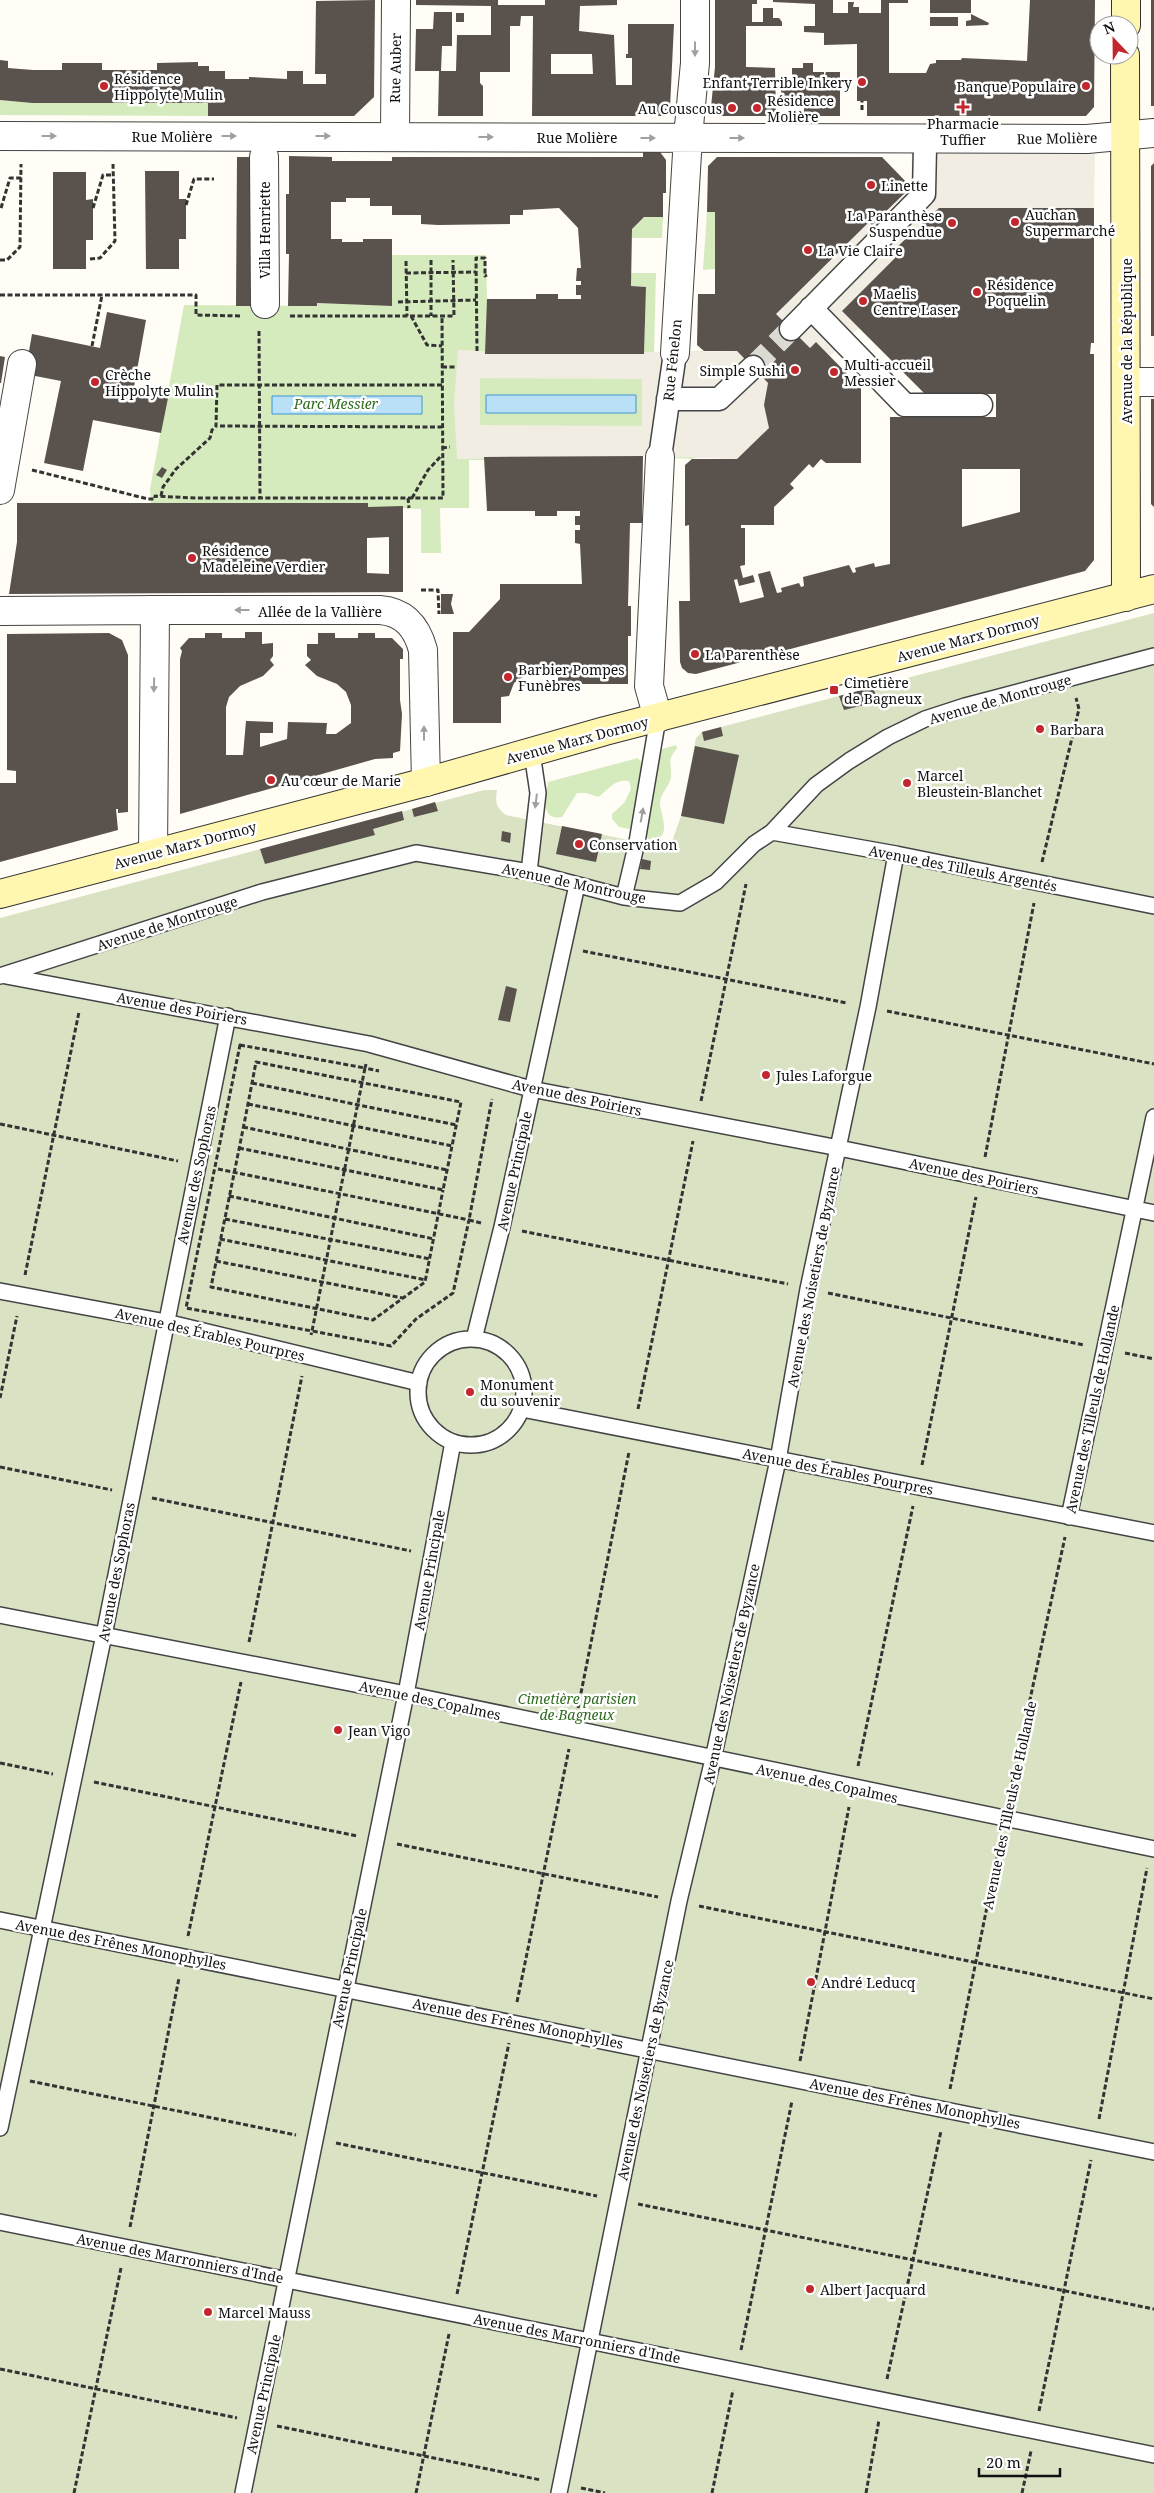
<svg xmlns="http://www.w3.org/2000/svg" width="1154" height="2493" viewBox="0 0 1154 2493" font-family="'Noto Serif',serif">
<rect width="100%" height="100%" fill="#fffdf5"/>
<path fill="#d5ebbd" d="M0,100L32,103H208V116L0,115Z
M707,212H715V269L703,270Z
M644,217H663L662,238H632V229Z
M391,255H486L487,299L496,351H485V354H644L646,287L631,286V273H656L654,353L704,351L769,390L764,405L769,428L692,459L643,456L484,457V460H469V508H440L441,553H421V509L368,507V503H151L150,489L184,305L317,306V303L392,306Z
M676,745L677,748C666,762 672,762 671,777C670,786 661,792 660,802C659,811 673,836 654,840C649,841 647,837 644,834L662,749Z
M638,758L644,766L630,829L619,827L612,819V814L624,803L631,789L629,781C613,779 609,790 598,797L586,793H577L562,817C539,821 546,795 548,782Z"/>
<path fill="#d9e3c4" d="M1154,613V2493H0V918L484,790H497C495,802 496,808 506,815L643,843L671,844L681,816L696,738L702,732Z"/>
<path fill="#f1ede2" fill-rule="evenodd" d="M912,147L1095,148L1094,208H939L897,247L891,254L895,258L842,311L859,328L829,357L816,343L810,348L776,314L869,222L873,225L911,187Z
M458,350L484,351L485,354L737,351L768,383L764,405L769,428L737,459L643,456L457,459L454,403ZM480,378L642,379V426L480,425Z"/>
<path fill="#b9e0f7" stroke="#3f96cf" d="M486,395H636V413H486Z
M272,396H422V414H272Z"/>
<path fill="#5a524d" fill-rule="evenodd" d="M375,0L374,97L354,116H208V103H32L0,100V60L8,61V68L33,70H62V63H102V70H157V63L198,62V66H209V71H225V79H249V77L287,79V71H303V84H326V74H315L316,1Z
M416,0H498V5H545V0H617V5L580,6L579,31L614,35L616,85H632V58H626V54H628V24H674L670,108L661,116H532L533,16H521L520,26H510V72H480V83L483,86V116H438L439,71H415L416,29H433L434,12H452V46H442L441,71H456L457,35H491V6L416,5ZM551,54H592L593,74H551Z
M715,0H757V4H752V22H763V8H773V18H779L782,22V26H746V67L775,68L776,116H721L711,107L715,67Z
M773,0H833V13H848V2H854L853,7H859V13H881V0H908V3H889V73H926L930,64L936,63V60H961L962,58L1027,61L1030,0H1095L1094,107L1086,116H867V101H857V44L824,45V33L804,32V26H815V4L773,2Z
M930,0H971V13H930Z
M1151,0H1154V106H1151Z
M456,13H464V22H456Z
M971,14L989,23L988,25L966,26V21L971,20Z
M930,17H958V26H930Z
M803,63H813V72H824V77L826,72H840V116H804V107H781V79H792V68H803Z
M643,152H660L666,160V193H663V217H644L632,229L631,286L646,287L644,354H485L487,299H536V294H558V299H581V295H576V285H581V281H576L577,268H581L578,228L559,208L523,210V215H510V224L438,225L421,224V215H392V206H370V198H346V202H331V239H342V242H363V239H392V306L317,303V306H288L289,254H286V194H289V156L332,157V161H392V157H643Z
M237,157H256V306H236Z
M717,157H882L911,187L872,225L869,222L776,314L810,348L816,342L861,388V463H826L821,459L813,468L809,464L790,484L794,488L774,507V525H741V528H745V565L740,566L743,578L753,575L755,582L739,586L737,579L734,580L740,603L764,597L758,574L770,571L777,593L782,592L781,588L799,583L801,587L804,586L803,577L849,565L853,573L856,572L855,568L874,563L875,567L890,564V417H996V394H925L842,311L895,258L890,254L897,247L939,208H1094V343H1091L1090,354H1094V560L1085,571L696,674L688,673L682,668L680,662L679,601H690L689,525L685,526V465L692,459H737L769,428L764,405L768,383L737,351H704L697,345L698,294H715V212H707L708,166ZM962,469H1020V512L962,527Z
M1154,163V336H1151V166Z
M145,171H179V199H186V239H179V269H146Z
M53,172H86V200L93,199V240H86V269H53Z
M107,312L146,320L134,387L169,393L161,433L93,420L83,471L44,463L61,381L25,374L32,334L100,348Z
M0,356L5,357L1,383H0Z
M1151,399H1154V507L1151,504Z
M643,456L642,523H630L628,606H631V636H628V684H558V675H526L514,683L509,696L501,697V723H453V632H469L500,599V584H582L580,544L575,543V530H580V525H575V516H580V511H557V516H535V511H487L484,457Z
M162,467L167,470L162,478L156,475Z
M17,503H368V507L403,506V592L9,594L17,542ZM389,537V574L367,573V538Z
M441,594H453L451,604L454,614H441Z
M245,632H262V644L273,643V656L270,660L274,665L263,676L240,686L229,697L226,707V755H243L246,721L273,722V733H260V747L287,739L288,722L327,723L326,734H336L351,723V705L346,692L337,684L317,676L305,665L311,660L307,656V644H318V633H335V638H358V633H375V638H392L403,649V659H400V700L402,714L400,751L393,753V758L375,759L180,814V659L182,651L180,648L189,638H205V633H222V638H245Z
M109,633L122,640L128,655V812L118,813V809H116L118,830L0,862V783H16V771L7,770V634Z
M873,687L876,696L867,698L868,704L844,710L839,696Z
M721,727L723,736L704,741L702,732Z
M695,746L739,755L724,824L681,816Z
M435,802L438,811L414,817L412,809Z
M402,811L404,820L373,829L375,835L265,864L260,849Z
M562,826L602,834L596,862L556,854Z
M502,831L511,833L510,843L501,841Z
M642,859L651,861L650,870L640,869Z
M506,986L517,989L510,1022L498,1020Z"/>
<g fill="none" stroke-linecap="round" stroke-linejoin="round">
<path stroke="#dbdad3" stroke-width="22" stroke-dasharray="22 11" stroke-linecap="butt" d="M753,367L791,329"/>
<g stroke="#444" stroke-width="18">
<path id="service" d="M772,832L896,854L1154,906
M529,872L538,793L532,753
M624,897L637,842L658,718
M0,976L262,892L416,853L529,872L624,897L680,903L716,882L754,844L772,832L816,785L849,761L888,737L925,719L965,706L1154,656
M6,976L369,1044L531,1089L839,1148L1154,1213
M0,1291L166,1322L419,1383
M474,1339L502,1227L577,885
M418 1392a53 53 0 1 1 106 0a53 53 0 1 1-106 0Z
M522,1409L1154,1533
M1069,1517L1154,1117
M0,1615L406,1694L1154,1849
M0,1920L1154,2152
M0,2128L104,1635L228,1016
M0,2222L1154,2455
M243,2493L406,1694L453,1442
M559,2493L679,1901L713,1759L778,1460L808,1289L868,1007L896,854"/>
</g>
<g stroke="#444" stroke-width="25">
<path id="pedestrian" d="M811,308L905,405H981
M791,329L924,194L925,147
M668,399H719L753,367
M660,457L675,353"/>
</g>
<g stroke="#444" stroke-width="30">
<path id="minor" d="M0,136L1087,139L1154,133
M395,136L396,0
M264,157L265,304
M675,353L688,137L695,63V0
M1126,382H1154
M0,490L22,364
M0,611L155,610
M658,718L649,686L660,457
M153,854L155,610H380C405,612 417,628 423,650L426,782"/>
</g>
<g stroke="#333" stroke-width="30">
<path id="secondary" d="M1126,25V0
M1125,55L1126,597
M0,894L426,782L605,731L1154,589"/>
</g>
<path stroke="#333" stroke-width="3" stroke-dasharray="5 2.5" stroke-linecap="butt" d="M862,110V101
M186,205L194,179H214
M1,208L10,178H21
M93,208L103,175H113
M90,259L100,258L115,241L113,164
M0,260H7L20,247L21,164
M431,260V316
M406,261L407,316
M406,273L476,272
M0,295H196V315L241,316
M398,302L476,300
M290,316H454L453,260
M411,316L427,345L442,346
M259,331L260,498
M92,346L102,295
M477,351L476,258H485V276L487,275
M442,367H456
M442,385H217L216,426L442,427
M442,448L450,447
M32,470L148,499H155V496L195,498H443L442,316
M161,496L163,487L176,469L210,438L212,430L216,426
M408,498L409,508
M412,498L428,470L442,455
M421,590H438L439,614
M1042,862L1079,709L1076,698
M583,951L847,1003
M887,1011L1154,1064
M240,1045L365,1068L312,1331L186,1308Z
M366,1064L365,1068L379,1071
M252,1083L456,1125
M701,1101L746,884
M248,1104L452,1146
M0,1124L178,1161
M243,1127L447,1170
M239,1148L443,1190L461,1102L256,1062C242,1137 226,1212 211,1287L373,1320L425,1282L443,1190
M985,1157L1034,903
M218,1169L469,1220L453,1293L416,1319L391,1346L312,1331L311,1335
M229,1196L434,1239
M225,1219L430,1259
M481,1223L469,1220L492,1099
M522,1231L788,1284
M220,1239L426,1280
M216,1261L403,1298
M25,1275L79,1012
M828,1293L1084,1345
M1125,1353L1154,1359
M0,1398L17,1316
M638,1409L693,1141
M922,1465L976,1197
M0,1467L112,1490
M152,1498L411,1551
M249,1642L302,1376
M578,1708L629,1452
M0,1763L53,1774
M858,1766L913,1506
M94,1782L357,1836
M1009,1797L1065,1537
M397,1844L658,1897
M699,1906L1154,1999
M188,1936L241,1682
M517,2002L569,1749
M800,2061L849,1807
M30,2081L296,2135
M950,2089L1001,1838
M1099,2119L1147,1868
M336,2143L597,2196
M638,2204L1154,2309
M130,2227L179,1978
M457,2294L509,2043
M741,2350L792,2101
M0,2369L237,2418
M887,2379L941,2131
M1039,2411L1091,2160
M277,2426L541,2480
M581,2488L605,2493
M74,2493L121,2268
M416,2493L449,2334
M712,2493L733,2390
M866,2493L879,2420
M1022,2493L1031,2451"/>
<use href="#service" stroke="#fff" stroke-width="15"/>
<use href="#pedestrian" stroke="#fff" stroke-width="22"/>
<use href="#minor" stroke="#fff" stroke-width="28"/>
<use href="#secondary" stroke="#fff6b0" stroke-width="28"/>
</g>
<defs><path id="oneway-solid" d="M-6-.8H1V-3.2L6.5 0L1 3.2V.8H-6Z" transform="scale(1.25)"/></defs>
<g fill="#a0a0a0">
<use href="#oneway-solid" transform="translate(695 49) rotate(90)"/>
<use href="#oneway-solid" transform="translate(49 136)"/>
<use href="#oneway-solid" transform="translate(229 136)"/>
<use href="#oneway-solid" transform="translate(323 136)"/>
<use href="#oneway-solid" transform="translate(486 137)"/>
<use href="#oneway-solid" transform="translate(648 138)"/>
<use href="#oneway-solid" transform="translate(737 138)"/>
<use href="#oneway-solid" transform="translate(242 610) rotate(-180)"/>
<use href="#oneway-solid" transform="translate(154 685) rotate(91)"/>
<use href="#oneway-solid" transform="translate(424 733) rotate(-90)"/>
<use href="#oneway-solid" transform="translate(536 801) rotate(97)"/>
<use href="#oneway-solid" transform="translate(642 815) rotate(-80)"/>
</g>
<g fill="#c4262e" stroke="#fff" stroke-width="2">
<circle cx="862" cy="82" r="5"/>
<circle cx="104" cy="86" r="5"/>
<circle cx="1086" cy="86" r="5"/>
<path d="M960.5 99.5h5v5h5v5h-5v5h-5v-5h-5v-5h5z"/>
<circle cx="732" cy="108" r="5"/>
<circle cx="757" cy="108" r="5"/>
<circle cx="871" cy="185" r="5"/>
<circle cx="1015" cy="222" r="5"/>
<circle cx="952" cy="223" r="5"/>
<circle cx="808" cy="250" r="5"/>
<circle cx="977" cy="292" r="5"/>
<circle cx="863" cy="301" r="5"/>
<circle cx="795" cy="370" r="5"/>
<circle cx="834" cy="372" r="5"/>
<circle cx="95" cy="382" r="5"/>
<circle cx="192" cy="558" r="5"/>
<circle cx="695" cy="654" r="5"/>
<circle cx="508" cy="677" r="5"/>
<rect x="829" y="685" width="10" height="10" rx="2.5"/>
<circle cx="1040" cy="729" r="5"/>
<circle cx="271" cy="780" r="5"/>
<circle cx="907" cy="783" r="5"/>
<circle cx="579" cy="844" r="5"/>
<circle cx="766" cy="1075" r="5"/>
<circle cx="470" cy="1392" r="5"/>
<circle cx="338" cy="1730" r="5"/>
<circle cx="811" cy="1982" r="5"/>
<circle cx="810" cy="2289" r="5"/>
<circle cx="208" cy="2312" r="5"/>
</g>
<g text-anchor="middle" dominant-baseline="central" stroke-width="5" stroke-linejoin="round" paint-order="stroke">
<g font-size="14" fill="#111" stroke="#fff">
<text transform="translate(395 68) rotate(-89)">Rue Auber</text>
<text x="172" y="136">Rue Molière</text>
<text x="577" y="137">Rue Molière</text>
<text transform="translate(1057 138) rotate(-1)">Rue Molière</text>
<text transform="translate(264 230) rotate(-90)">Villa Henriette</text>
<text transform="translate(1126 341) rotate(-90)">Avenue de la République</text>
<text transform="translate(672 360) rotate(-84)">Rue Fénelon</text>
<text x="320" y="611">Allée de la Vallière</text>
<text transform="translate(968 638) rotate(-15)">Avenue Marx Dormoy</text>
<text transform="translate(1000 699) rotate(-16)">Avenue de Montrouge</text>
<text transform="translate(577 740) rotate(-15)">Avenue Marx Dormoy</text>
<text transform="translate(185 845) rotate(-15)">Avenue Marx Dormoy</text>
<text transform="translate(963 868) rotate(11)">Avenue des Tilleuls Argentés</text>
<text transform="translate(574 883) rotate(12)">Avenue de Montrouge</text>
<text transform="translate(167 923) rotate(-18)">Avenue de Montrouge</text>
<text transform="translate(182 1008) rotate(10)">Avenue des Poiriers</text>
<text transform="translate(577 1097) rotate(12)">Avenue des Poiriers</text>
<text transform="translate(514 1171) rotate(-78)">Avenue Principale</text>
<text transform="translate(196 1175) rotate(-78)">Avenue des Sophoras</text>
<text transform="translate(974 1176) rotate(12)">Avenue des Poiriers</text>
<text transform="translate(813 1277) rotate(-79)">Avenue des Noisetiers de Byzance</text>
<text transform="translate(210 1334) rotate(13)">Avenue des Érables Pourpres</text>
<text transform="translate(1092 1409) rotate(-78)">Avenue des Tilleuls de Hollande</text>
<text transform="translate(838 1471) rotate(11)">Avenue des Érables Pourpres</text>
<text transform="translate(429 1570) rotate(-80)">Avenue Principale</text>
<text transform="translate(116 1572) rotate(-79)">Avenue des Sophoras</text>
<text transform="translate(731 1674) rotate(-78)">Avenue des Noisetiers de Byzance</text>
<text transform="translate(430 1700) rotate(12)">Avenue des Copalmes</text>
<text transform="translate(827 1783) rotate(12)">Avenue des Copalmes</text>
<text transform="translate(1009 1805) rotate(-78)">Avenue des Tilleuls de Hollande</text>
<text transform="translate(121 1944) rotate(11)">Avenue des Frênes Monophylles</text>
<text transform="translate(349 1968) rotate(-78)">Avenue Principale</text>
<text transform="translate(518 2023) rotate(11)">Avenue des Frênes Monophylles</text>
<text transform="translate(645 2070) rotate(-78)">Avenue des Noisetiers de Byzance</text>
<text transform="translate(915 2103) rotate(11)">Avenue des Frênes Monophylles</text>
<text transform="translate(180 2258) rotate(11)">Avenue des Marronniers d'Inde</text>
<text transform="translate(577 2338) rotate(11)">Avenue des Marronniers d'Inde</text>
<text transform="translate(263 2394) rotate(-78)">Avenue Principale</text>
</g>
<g font-size="14" fill="#111" stroke="#fff" text-anchor="start">
<text x="114" y="78">Résidence<tspan x="114" dy="16">Hippolyte Mulin</tspan></text>
<text x="852" y="82" text-anchor="end">Enfant Terrible Inkery</text>
<text x="1076" y="86" text-anchor="end">Banque Populaire</text>
<text x="767" y="100">Résidence<tspan x="767" dy="16">Molière</tspan></text>
<text x="722" y="108" text-anchor="end">Au Couscous</text>
<text x="963" y="123" text-anchor="middle">Pharmacie<tspan x="963" dy="16">Tuffier</tspan></text>
<text x="881" y="185">Linette</text>
<text x="1025" y="214">Auchan<tspan x="1025" dy="16">Supermarché</tspan></text>
<text x="942" y="215" text-anchor="end">La Paranthèse<tspan x="942" dy="16">Suspendue</tspan></text>
<text x="818" y="250">La Vie Claire</text>
<text x="987" y="284">Résidence<tspan x="987" dy="16">Poquelin</tspan></text>
<text x="873" y="293">Maelis<tspan x="873" dy="16">Centre Laser</tspan></text>
<text x="844" y="364">Multi-accueil<tspan x="844" dy="16">Messier</tspan></text>
<text x="785" y="370" text-anchor="end">Simple Sushi</text>
<text x="105" y="374">Crèche<tspan x="105" dy="16">Hippolyte Mulin</tspan></text>
<text x="202" y="550">Résidence<tspan x="202" dy="16">Madeleine Verdier</tspan></text>
<text x="705" y="654">La Parenthèse</text>
<text x="518" y="669">Barbier Pompes<tspan x="518" dy="16">Funèbres</tspan></text>
<text x="844" y="682">Cimetière<tspan x="844" dy="16">de Bagneux</tspan></text>
<text x="1050" y="729">Barbara</text>
<text x="917" y="775">Marcel<tspan x="917" dy="16">Bleustein-Blanchet</tspan></text>
<text x="281" y="780">Au cœur de Marie</text>
<text x="589" y="844">Conservation</text>
<text x="776" y="1075">Jules Laforgue</text>
<text x="480" y="1384">Monument<tspan x="480" dy="16">du souvenir</tspan></text>
<text x="348" y="1730">Jean Vigo</text>
<text x="821" y="1982">André Leducq</text>
<text x="820" y="2289">Albert Jacquard</text>
<text x="218" y="2312">Marcel Mauss</text>
</g>
<g font-size="14" font-style="italic" fill="#2f6b1f" stroke="#fff">
<text x="336" y="403">Parc Messier</text>
<text x="577" y="1698">Cimetière parisien<tspan x="577" dy="16">de Bagneux</tspan></text>
</g>
</g>
<g transform="translate(1114 40) rotate(338)"><circle r="24" fill="#ffffff" stroke="#a0a0a0"/>
<path d="M0-4L9 19L0 12L-9 19Z" fill="#c4262e"/>
<text y="-8" font-size="14" font-weight="bold" text-anchor="middle" fill="#111111">N</text>
</g>
<path d="M979 2468v8h81v-8" fill="none" stroke="#111111" stroke-width="2.5"/>
<text x="986" y="2468" font-size="15" fill="#111111" stroke="#ffffff" stroke-width="4" paint-order="stroke">20 m</text>
</svg>
